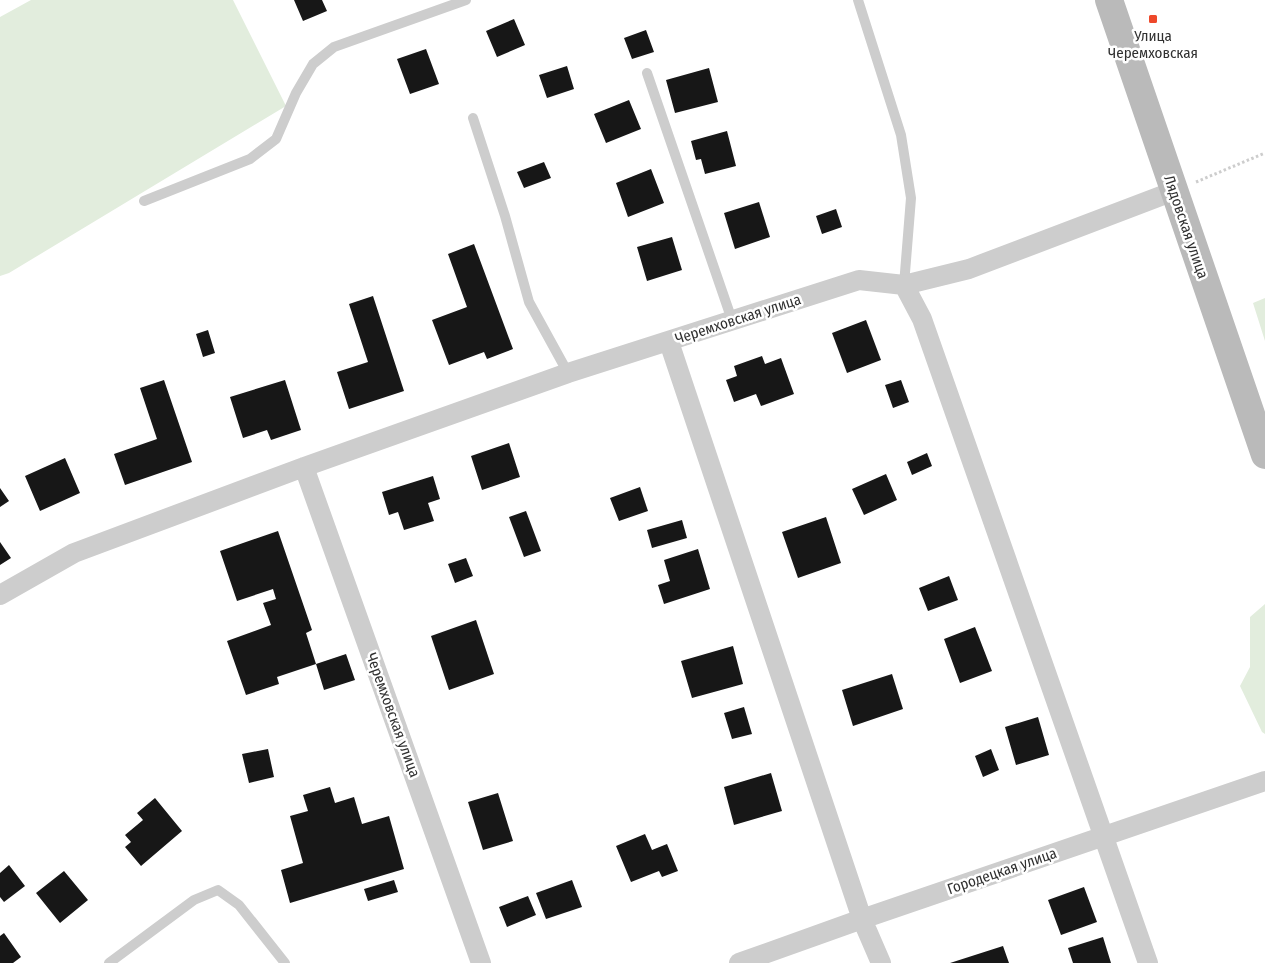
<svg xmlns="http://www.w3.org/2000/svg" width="1265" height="963" viewBox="0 0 1265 963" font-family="'Fira Sans Condensed',sans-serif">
<rect width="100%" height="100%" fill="#fff"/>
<path fill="#e2eddd" d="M31,0H233L286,106L9,273L0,276V17Z
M1265,298V341L1253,303Z
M1265,604V734L1262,732L1240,686L1250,667V617Z"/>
<path fill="#171717" d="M294,0H322L327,11L303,21Z
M514,19L525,45L497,57L486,31Z
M646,30L654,52L632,59L624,38Z
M426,49L439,84L410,94L397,59Z
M567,66L574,89L547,98L539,75Z
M709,68L718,102L675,113L666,80Z
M629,100L641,129L606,143L594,114Z
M727,131L736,166L705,174L701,159L696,160L691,141Z
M544,162L551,178L524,188L517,172Z
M651,169L664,203L628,217L616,183Z
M759,202L770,237L735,249L724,213Z
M836,209L842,227L822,234L816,216Z
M672,237L682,270L647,281L637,247Z
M474,244L513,349L487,359L484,352L449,365L432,320L467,307L448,254Z
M373,296L404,391L349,409L337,372L368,362L349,304Z
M866,320L881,360L847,373L832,333Z
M208,330L215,353L203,357L196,334Z
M762,356L765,364L781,358L794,394L761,406L756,394L734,402L726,380L737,376L734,366Z
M164,380L192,462L125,485L114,454L157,439L140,388Z
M285,380L301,430L271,440L267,430L243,438L230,397Z
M901,380L909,402L893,408L885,385Z
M509,443L520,477L482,490L471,456Z
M927,453L932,466L912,475L907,462Z
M65,458L80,493L40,511L25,476Z
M886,474L897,500L864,515L852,489Z
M433,476L440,499L428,503L434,521L404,530L398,512L389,515L382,492Z
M640,487L648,511L619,521L610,498Z
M0,488L9,501L0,507Z
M526,511L541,551L524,557L509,517Z
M826,517L841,563L798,578L782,532Z
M682,520L687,538L652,548L647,530Z
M278,531L312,630L306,633L316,664L277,677L279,684L246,695L227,641L271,625L263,603L276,599L273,589L237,601L220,551Z
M0,542L11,558L0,565Z
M698,549L710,589L664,604L658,585L670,581L664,560Z
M466,558L473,576L455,583L448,564Z
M949,576L958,600L928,611L919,588Z
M476,620L494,674L449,690L431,636Z
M975,627L992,671L960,683L944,639Z
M733,646L743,684L692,698L681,661Z
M346,654L355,680L324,690L316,664Z
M892,674L903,709L853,726L842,690Z
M744,707L752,734L732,739L724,713Z
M1038,717L1049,755L1016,765L1005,727Z
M268,749L274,777L249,783L242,754Z
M991,749L999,770L983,777L975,756Z
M771,773L782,811L734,825L724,787Z
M330,787L335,803L354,797L362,824L389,816L404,869L290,903L281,870L303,863L290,816L308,811L303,795Z
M498,793L513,841L483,850L468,802Z
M155,798L182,831L141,866L125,847L131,842L125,835L143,820L137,813Z
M645,834L652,850L667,844L678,871L662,877L659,871L631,882L616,846Z
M9,865L25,886L4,902L0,897V873Z
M64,871L88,900L60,923L36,893Z
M394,880L398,892L368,901L364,889Z
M572,880L582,907L546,919L536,893Z
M1084,887L1097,922L1061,935L1048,900Z
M528,896L536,915L507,927L499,907Z
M4,933L21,957L13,963H0V936Z
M1103,937L1111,963H1073L1068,948Z
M1003,946L1009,963H950Z"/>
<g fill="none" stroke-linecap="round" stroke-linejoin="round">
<path stroke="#cdcdcd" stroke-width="3" stroke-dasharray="2.5 2.5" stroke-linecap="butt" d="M1196,182L1265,153"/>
<path stroke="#cdcdcd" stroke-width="10" d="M858,0L901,135L911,198L904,285
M647,73L732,320
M473,118L505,216L529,302L568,373
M144,201L250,159L276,139L296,93L313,64L334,47L466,0
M109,963L194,900L218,890L239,905L285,963"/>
<path stroke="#cdcdcd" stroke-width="20" d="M904,285L922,319L1148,963
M669,342L862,919L881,963
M304,467L481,963
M0,595L74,553L304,467L568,373L859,280L904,285L969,269L1174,191
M739,963L862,919L1265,781"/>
<path stroke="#bababa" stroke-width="28" d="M1109,0L1265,455"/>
</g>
<rect fill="#ee482a" stroke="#fff" stroke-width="2" x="1148" y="14" width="10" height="10" rx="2.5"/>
<g text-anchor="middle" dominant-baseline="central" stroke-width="5" stroke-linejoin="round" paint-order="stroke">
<g font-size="15" fill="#303030" stroke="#fff">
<text x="1153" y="36">Улица<tspan x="1153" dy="17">Черемховская</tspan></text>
</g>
<g font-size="15" fill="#303030" stroke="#fff">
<text transform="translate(1186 227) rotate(71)">Лядовская улица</text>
<text transform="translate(738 319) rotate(-18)">Черемховская улица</text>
<text transform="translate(393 715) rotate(70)">Черемховская улица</text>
<text transform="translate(1002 871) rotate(-19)">Городецкая улица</text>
</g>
</g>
</svg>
